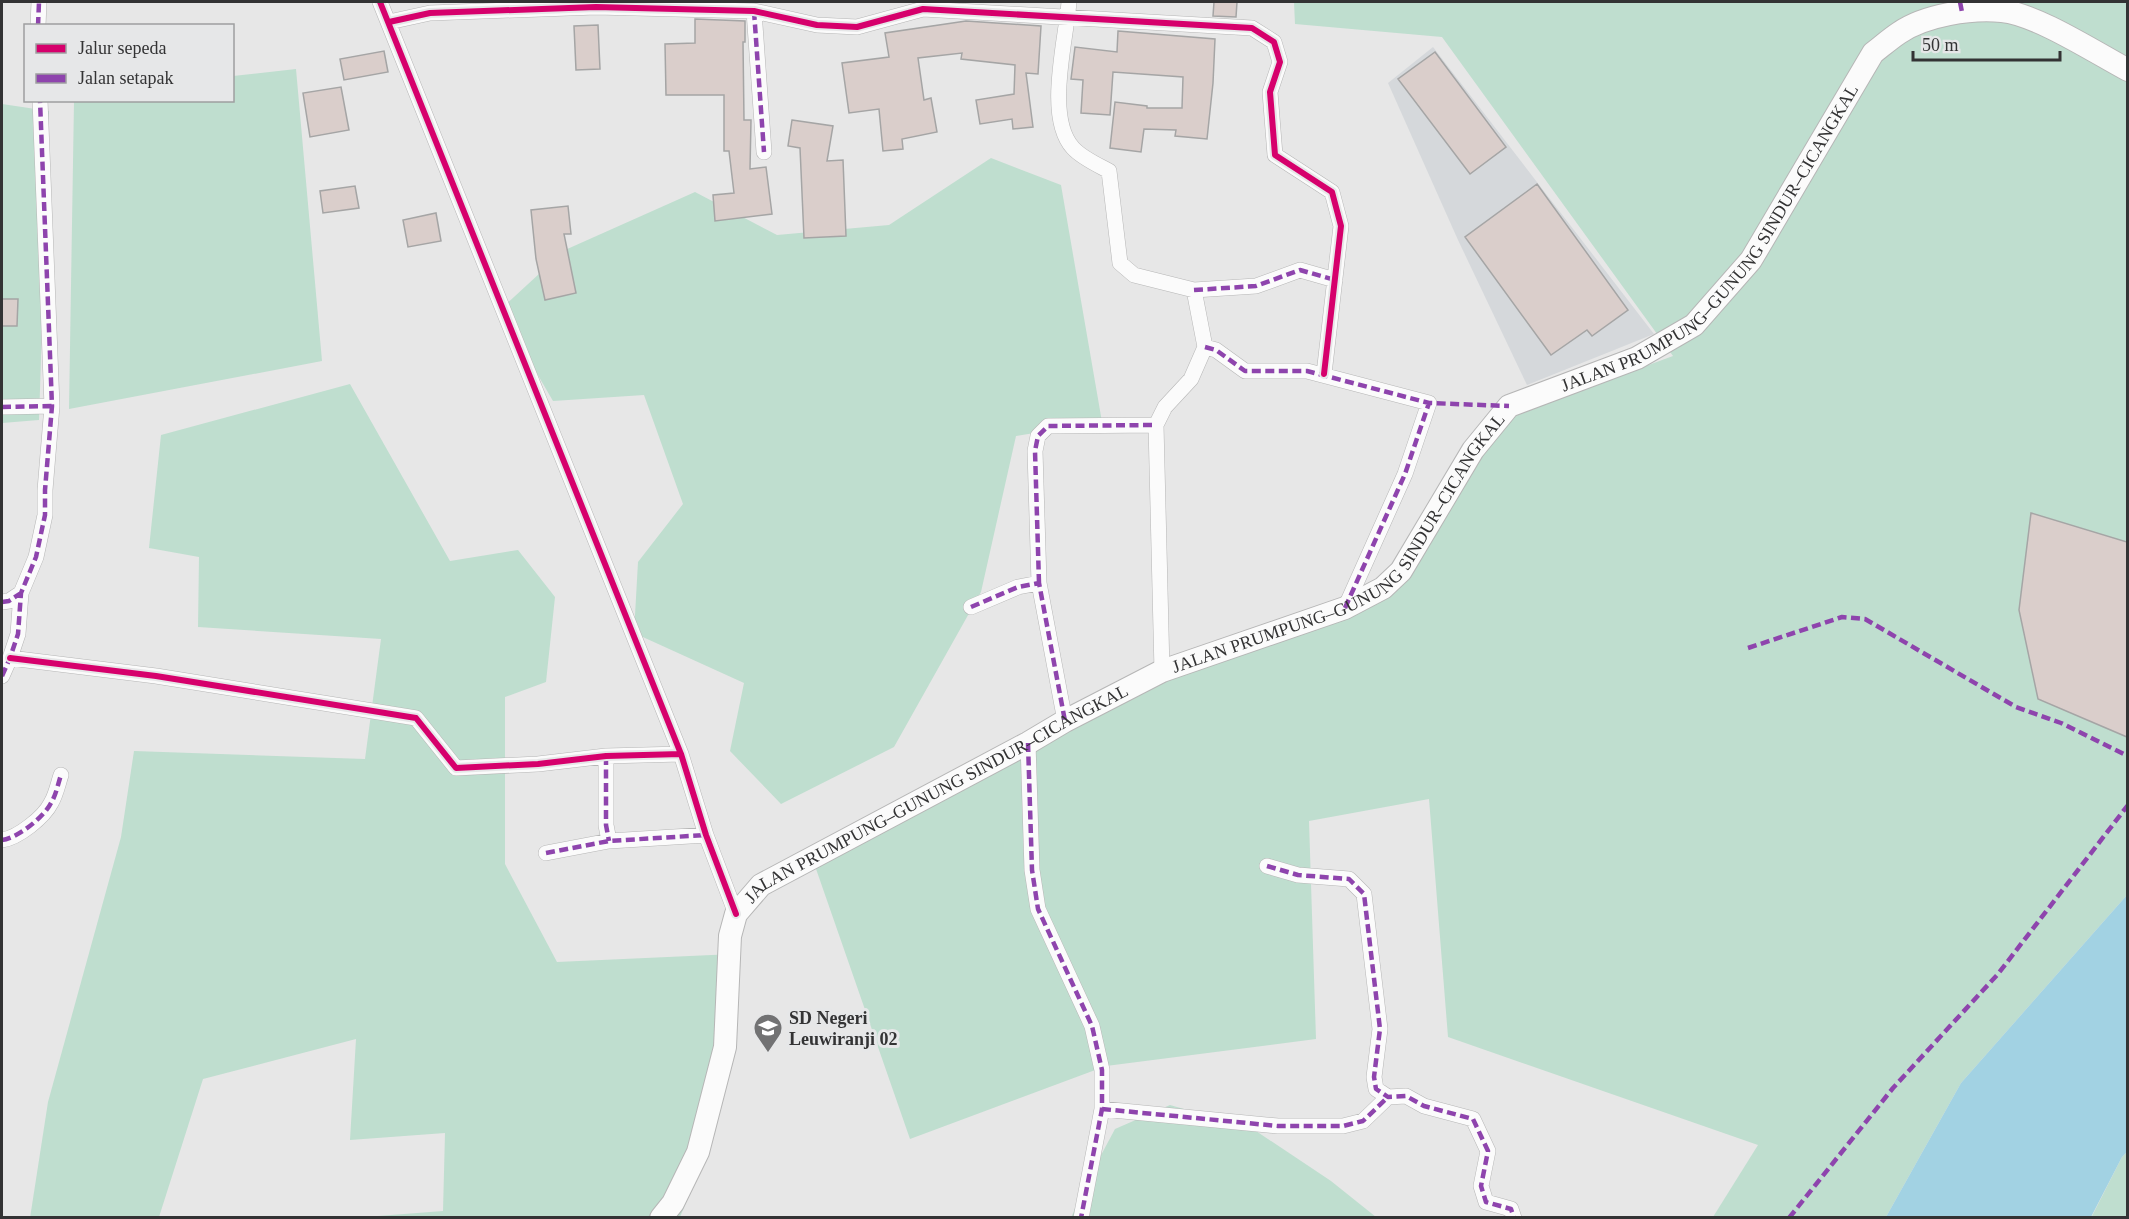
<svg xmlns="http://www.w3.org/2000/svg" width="2129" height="1219" viewBox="0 0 2129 1219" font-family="Georgia,serif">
<rect width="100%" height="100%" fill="#e7e7e7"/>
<path fill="#d5d8db" d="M1433,47L1654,334L1527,385L1458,240L1388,83Z"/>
<path fill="#bfdecf" d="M1294,2H2127V895L1961,1083L1886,1217H1713L1758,1145L1448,1037L1429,799L1309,821L1316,1039L1106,1066L910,1139L815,866L1132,692L1379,596L1460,456L1523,411L1673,356L1442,37L1295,24Z
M296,69L322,361L69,409L74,101L232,100L233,76Z
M2,104L49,111L39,420L2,423Z
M991,158L1061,185L1102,422L1016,436L981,592L894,747L781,804L730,751L744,683L634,633L638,562L683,504L644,395L553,401L500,310L565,250L695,192L777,235L889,225Z
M350,384L450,561L518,550L555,597L546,682L505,697V864L557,962L734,954L715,1133L680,1217H365L443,1211L445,1133L350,1140L356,1039L203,1079L159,1217L30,1218L48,1102L121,837L134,751L365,759L381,639L198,627L199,557L149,548L161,435Z
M1170,1105L1253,1129L1331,1181L1376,1217L1071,1218L1084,1187L1115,1129Z
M2127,1152V1217L2091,1218L2122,1157Z"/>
<path fill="#a2d2e3" d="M2127,895V1152L2122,1157L2091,1217H1886L1961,1083Z"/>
<path fill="#dacecb" stroke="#a5a5a5" stroke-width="1.5" d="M1214,2H1237L1236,17L1213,16Z
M695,19L745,21V42H743L744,120H751L750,169L766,167L772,214L715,221L713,195L734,193L729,151H724V95H666L665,44L695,43Z
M966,21L1041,26L1038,74L1026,73L1033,127L1013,129L1012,119L980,124L976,100L1014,94L1015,65L961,59L962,53L918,58L924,100L931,98L937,132L902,139L903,149L883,151L879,109L849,113L842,63L889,57L885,33Z
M598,25L600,69L576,70L574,26Z
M1118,31L1215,39L1213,83L1207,139L1175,136L1176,130L1144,129L1141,152L1110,148L1115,102L1147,106V108H1182L1183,77L1113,72L1110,115L1081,113L1083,80L1071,79L1075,47L1117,52Z
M384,51L388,72L344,80L340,59Z
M1435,52L1506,147L1470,174L1398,79Z
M341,87L349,130L310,137L303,93Z
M792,120L833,126L827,161L843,160L846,236L804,238L800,148L788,146Z
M1537,184L1628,310L1592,336L1587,330L1551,355L1465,237Z
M355,186L359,208L323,213L320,191Z
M568,206L571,234H564L576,293L545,300L536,259L531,210Z
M436,213L441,241L408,247L403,220Z
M2,299H18L17,326H2Z
M2031,513L2127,542V737L2038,699L2019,610Z"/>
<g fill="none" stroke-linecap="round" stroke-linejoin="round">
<g stroke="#b6b6b6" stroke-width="16">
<path id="street" d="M380,2L681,754L706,835L736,914
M1069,2C1066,41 1045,117 1073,148C1082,158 1098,165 1109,171L1120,263L1134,275L1194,290L1205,347L1191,379L1165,407L1156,425L1162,671
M754,11L764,152
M389,22L430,13L596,7L754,11L817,25L857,27L923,9L1252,28L1274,42L1280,62L1270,92L1275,155L1332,192L1341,226L1324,374
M38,26L39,2
M1194,290L1256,286L1300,270L1335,280
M1205,347L1216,350L1245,371H1307L1429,403L1405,474L1345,608
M2,407L52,406
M1039,583L1035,451L1038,436L1048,426L1156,425
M2,602L9,601L21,593
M971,607L1018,587L1039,583L1065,721
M10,658L156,676L416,718L456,768L538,764L606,756L681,754
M2,676L10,658L18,634L21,593L36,557L45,515V490L52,406L40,100
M1028,743L1032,870L1038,909L1092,1026L1102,1070V1109L1081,1218
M606,756V825L609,841
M2,840C18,838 44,817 51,803C56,795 58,784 61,775
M546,853L609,841L706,835
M1267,866L1298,875L1349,879L1364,894L1380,1029L1374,1077L1376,1089L1388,1097L1406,1096L1424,1106L1473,1119L1488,1151L1481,1186L1486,1202L1511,1209L1514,1218
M1102,1109L1278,1126H1343L1363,1121L1388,1097"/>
</g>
<g stroke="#b6b6b6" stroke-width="24">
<g id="secondary">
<path id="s1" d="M661,1218L673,1203L698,1152L725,1047L730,936L736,914L761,885L1028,743L1065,721L1162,671L1345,608L1383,588L1401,571L1473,450L1509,406L1637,358L1694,325L1751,260L1873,53C1882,46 1890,39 1899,33C1925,15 1971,8 2002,11C2036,14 2096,53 2128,70"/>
</g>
</g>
<use href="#street" stroke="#fbfbfb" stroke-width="15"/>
<use href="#secondary" stroke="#fbfbfb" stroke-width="22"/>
<path stroke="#8e44ad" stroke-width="4.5" stroke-dasharray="9 4.5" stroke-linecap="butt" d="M1960,2L1962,12
M754,11L764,152
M38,26L39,2
M1194,290L1256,286L1300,270L1335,280
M1205,347L1216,350L1245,371H1307L1429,403L1509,406
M2,407L52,406
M1039,583L1035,451L1038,436L1048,426L1156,425
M2,602L9,601L21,593
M971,607L1018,587L1039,583L1065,721
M1345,608L1405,474L1429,403
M1748,648L1842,617L1865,619L2016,707L2061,723L2128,756
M2,676L10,658L18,634L21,593L36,557L45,515V490L52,406L40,100
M1028,743L1032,870L1038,909L1092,1026L1102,1070V1109L1081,1218
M606,756V825L609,841
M2,840C18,838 44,817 51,803C56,795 58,784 61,775
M546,853L609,841L706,835
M1267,866L1298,875L1349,879L1364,894L1380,1029L1374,1077L1376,1089L1388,1097L1406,1096L1424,1106L1473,1119L1488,1151L1481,1186L1486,1202L1511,1209L1514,1218
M1102,1109L1278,1126H1343L1363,1121L1388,1097
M1789,1218L1893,1088L1998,974L2128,805"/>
<g stroke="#e6e7e8" stroke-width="10">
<path id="cycleway" d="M380,2L681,754L706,835L736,914
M389,22L430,13L596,7L754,11L817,25L857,27L923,9L1252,28L1274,42L1280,62L1270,92L1275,155L1332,192L1341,226L1324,374
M10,658L156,676L416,718L456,768L538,764L606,756L681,754"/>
</g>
<use href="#cycleway" stroke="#d6006c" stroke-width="6"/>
</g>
<defs>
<g id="school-pin" transform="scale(1.5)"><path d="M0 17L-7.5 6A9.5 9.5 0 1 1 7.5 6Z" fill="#727273" stroke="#e6e7e8"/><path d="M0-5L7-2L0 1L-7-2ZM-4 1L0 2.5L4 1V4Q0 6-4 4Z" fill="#fff"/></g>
</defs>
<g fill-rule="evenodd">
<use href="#school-pin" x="768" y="1028"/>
</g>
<g text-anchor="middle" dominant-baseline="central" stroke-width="6" stroke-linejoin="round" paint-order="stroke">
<g font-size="18" fill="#333334" stroke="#e6e7e8">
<text stroke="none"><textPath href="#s1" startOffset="1544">JALAN PRUMPUNG–GUNUNG SINDUR–CICANGKAL</textPath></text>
<text stroke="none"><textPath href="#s1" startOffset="1040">JALAN PRUMPUNG–GUNUNG SINDUR–CICANGKAL</textPath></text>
<text stroke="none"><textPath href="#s1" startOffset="554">JALAN PRUMPUNG–GUNUNG SINDUR–CICANGKAL</textPath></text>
</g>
<g font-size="18" font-weight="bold" fill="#333334" stroke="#e6e7e8" text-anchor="start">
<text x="789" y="1018">SD Negeri<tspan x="789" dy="21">Leuwiranji 02</tspan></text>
</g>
</g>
<rect width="2129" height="1219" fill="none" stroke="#333334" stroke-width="6"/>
<rect x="24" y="24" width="210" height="78" fill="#e6e7e8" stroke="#9e9fa0" stroke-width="1.5"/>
<rect x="36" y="44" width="30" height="9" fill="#d6006c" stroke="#9e9fa0" stroke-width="1.5"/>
<text x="78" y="54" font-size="18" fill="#333334">Jalur sepeda</text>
<rect x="36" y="74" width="30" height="9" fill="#8e44ad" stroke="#9e9fa0" stroke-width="1.5"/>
<text x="78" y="84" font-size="18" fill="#333334">Jalan setapak</text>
<path d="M1913 51v9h147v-9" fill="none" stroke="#333334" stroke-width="3"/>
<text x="1922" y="51" font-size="18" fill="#333334" stroke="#e6e7e8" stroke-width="4.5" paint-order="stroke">50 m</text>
</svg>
